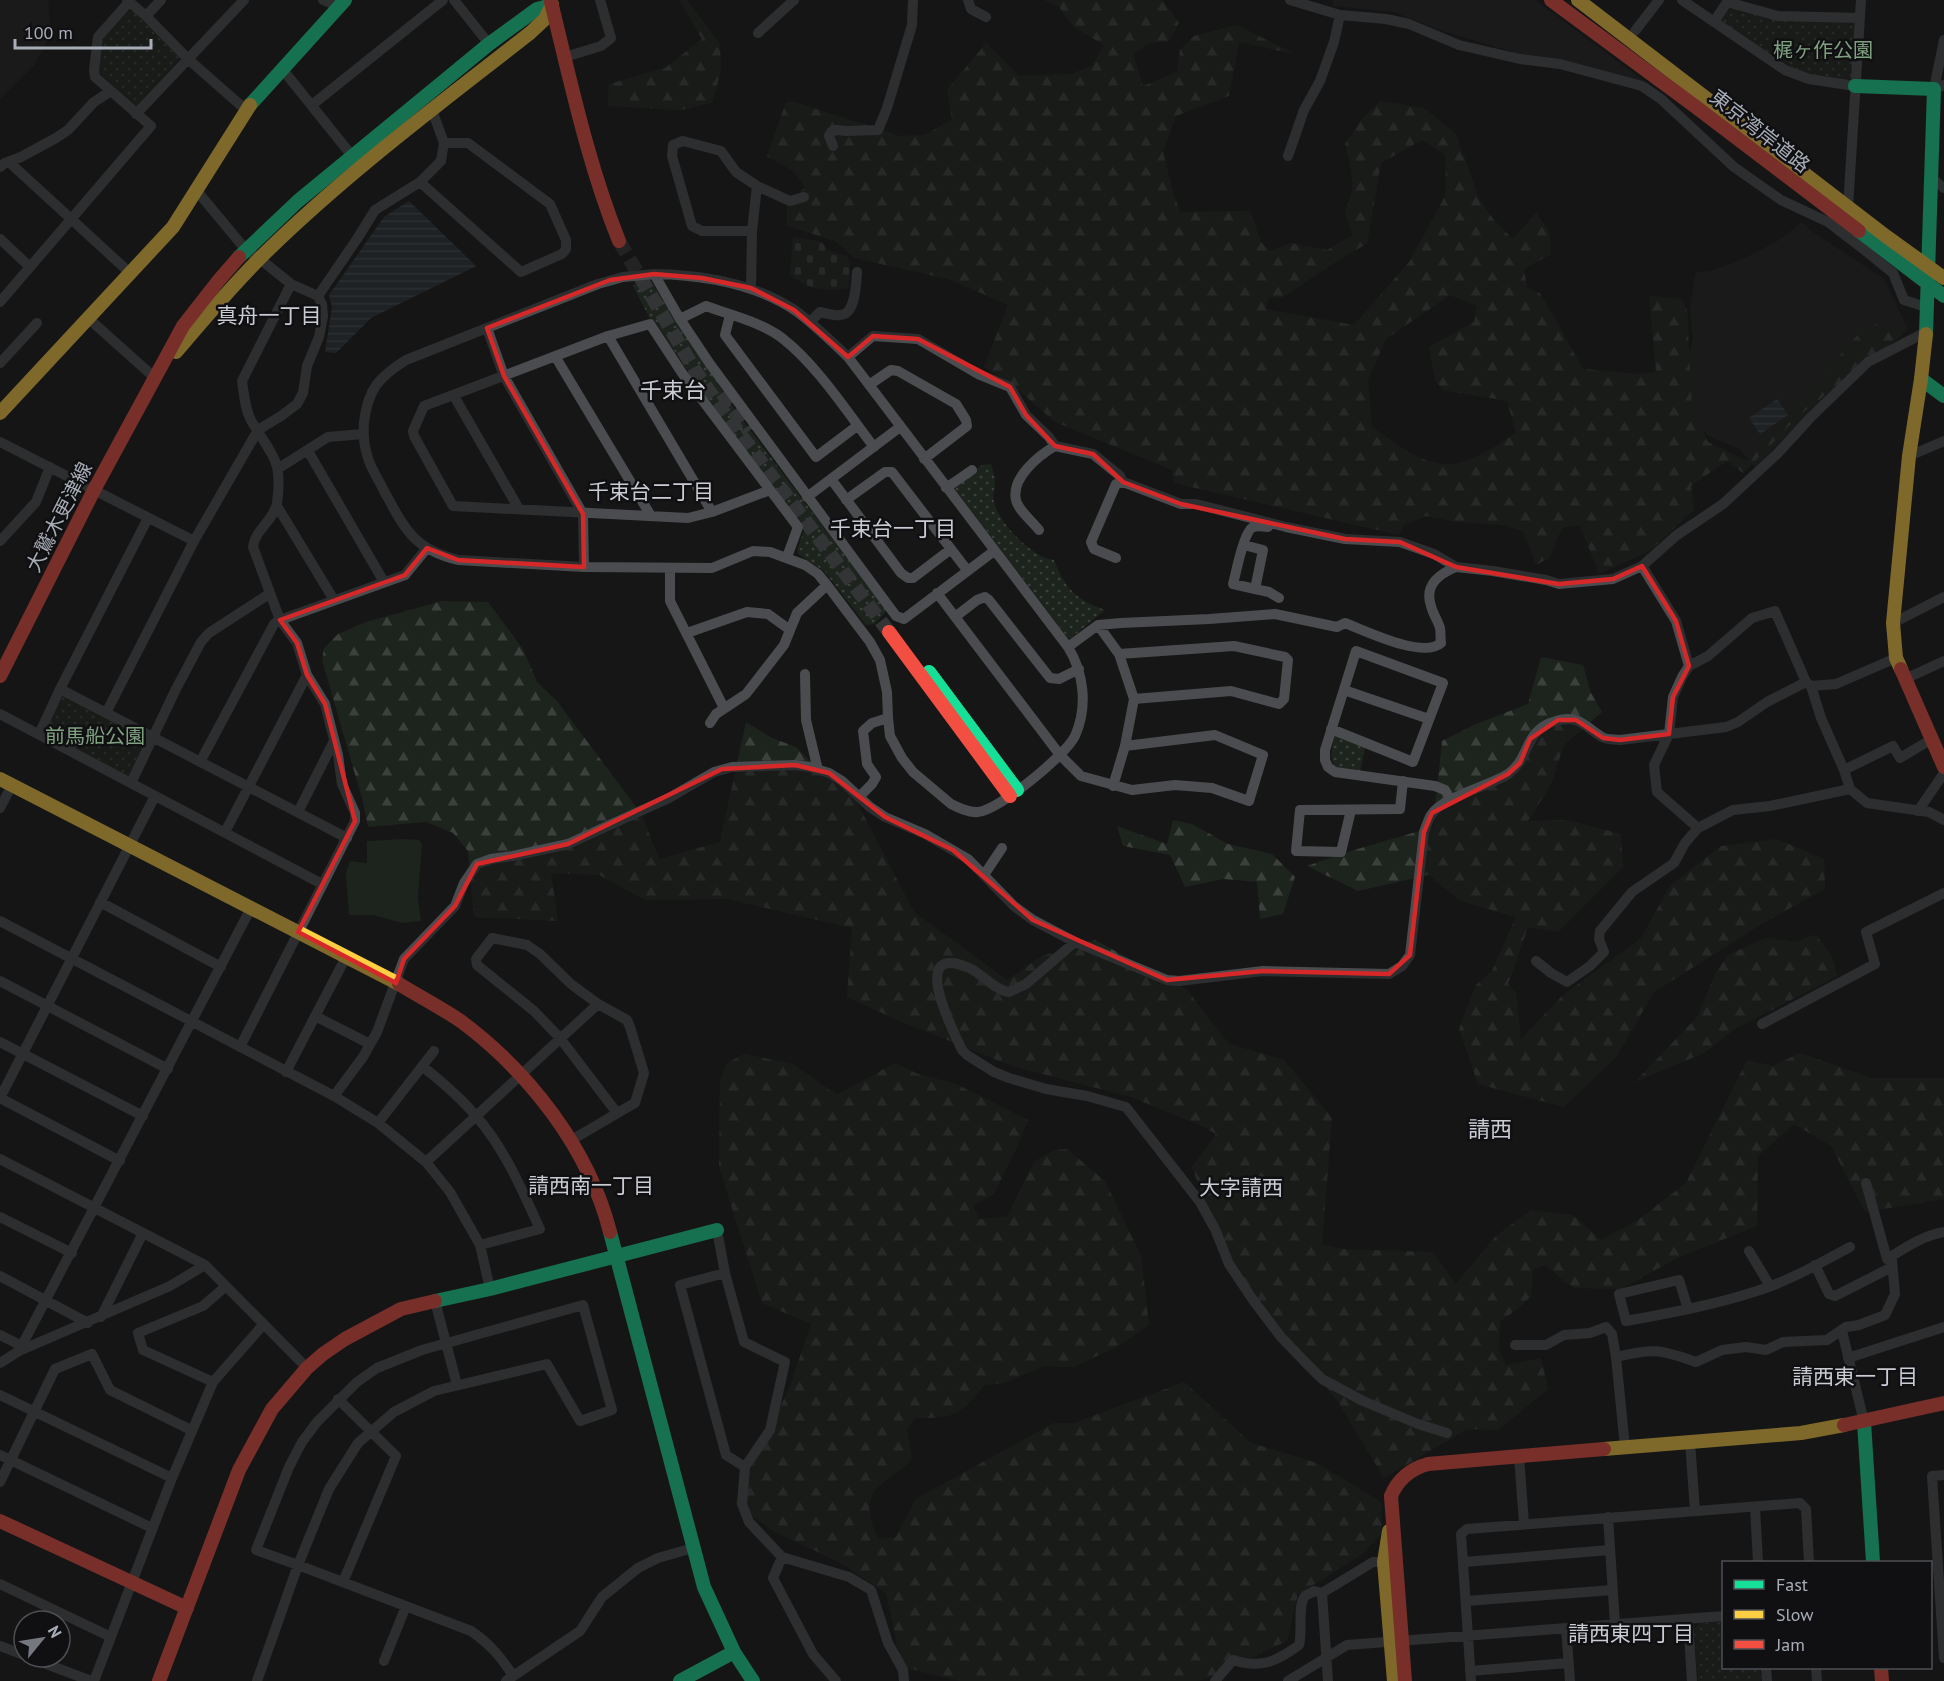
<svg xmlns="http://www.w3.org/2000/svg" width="1944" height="1681" viewBox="0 0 1944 1681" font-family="'PT Sans','Noto Sans JP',sans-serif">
<defs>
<pattern id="forest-firs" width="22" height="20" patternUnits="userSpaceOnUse" patternTransform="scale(1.5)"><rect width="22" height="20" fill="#1d231d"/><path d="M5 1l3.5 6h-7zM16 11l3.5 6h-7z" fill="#3b403c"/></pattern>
<pattern id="cemetery-stones" width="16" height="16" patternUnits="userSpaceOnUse" patternTransform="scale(1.5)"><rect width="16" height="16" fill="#1d231d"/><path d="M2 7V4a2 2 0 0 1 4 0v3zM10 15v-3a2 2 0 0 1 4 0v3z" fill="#3b403c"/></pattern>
<pattern id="park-dots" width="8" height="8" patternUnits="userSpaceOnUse" patternTransform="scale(1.5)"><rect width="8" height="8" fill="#1d231d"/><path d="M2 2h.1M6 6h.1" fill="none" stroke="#3b403c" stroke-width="1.8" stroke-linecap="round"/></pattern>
<pattern id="water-rules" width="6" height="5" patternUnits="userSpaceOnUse" patternTransform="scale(1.5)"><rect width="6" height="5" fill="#2a3237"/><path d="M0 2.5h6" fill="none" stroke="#464d52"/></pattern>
</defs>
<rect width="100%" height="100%" fill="#161616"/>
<path fill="#202022" d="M0,0H48L51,34L34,65L0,99Z
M1333,0H1535L1648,84L1562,60L1523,55L1443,31L1394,12L1333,6Z
M1802,222L1810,230L1884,279L1908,330L1882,345L1843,376L1820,402L1755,467L1740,449L1711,437L1693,423L1687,362L1693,340L1690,308L1694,281L1696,272L1710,271L1728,265L1753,254L1779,240Z"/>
<path fill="#1d231d" d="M403,839L419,840L422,844L418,898L421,921L402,923L373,915H349L346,873L350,861L367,863V841Z"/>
<path fill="url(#forest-firs)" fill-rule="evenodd" d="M679,0H687L720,44L721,71L712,103L681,110L608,106L609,84L665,68L702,39Z
M1044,0H1162L1179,23L1169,41L1150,43L1133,54L1143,86L1177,72L1180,50L1194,36L1237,25L1295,54L1239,42L1229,96L1176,116L1163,152L1173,192L1180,212L1250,211L1261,242L1270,251L1291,243L1327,250L1353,235L1345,213L1353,189L1350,163L1345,144L1362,119L1380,101L1424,108L1456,134L1479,199L1494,220L1513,239L1536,213L1549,231L1551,254L1524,269L1527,288L1540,293L1583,369L1639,374L1656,372L1649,296L1682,299L1687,310L1692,409L1708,442L1747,461L1863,329L1877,324L1903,334L1800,415L1743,473L1727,461L1691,486L1694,509L1651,550L1599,574L1580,525L1562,528L1549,558L1536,565L1524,532L1505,525L1457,522L1426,516L1403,525L1399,535L1174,483L1172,470L1055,422L1013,385L984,367L1008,305L951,280L855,258L835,241L787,226V206L805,187L793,171L767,156L786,102H795L900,136L925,135L952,119L947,90L986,43L1019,76L1071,74L1092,66L1104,45L1074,27L1058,6ZM1422,140L1445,154L1446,190L1444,198L1410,261L1354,325L1265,309L1269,298L1283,297L1348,254L1367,244L1381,163ZM1450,295L1477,306L1474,322L1429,347L1435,380L1443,390L1507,401L1516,433C1501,442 1485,454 1468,460C1432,475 1400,446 1372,427L1368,380L1386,339Z
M442,601L488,602L523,649L537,682L557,701L642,815L659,859L720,842L746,722L772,738L796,747L812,763L850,789L914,912L1007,980L1042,956L1095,940L1187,990L1229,1044L1284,1060L1332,1118L1322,1244L1343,1249L1433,1252L1456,1284L1496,1236L1531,1210L1573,1215L1601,1240L1638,1220L1686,1183L1747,1060L1773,1066L1800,1053L1871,1078H1944V1199L1865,1212L1831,1146L1794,1124L1758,1156L1757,1226L1677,1258L1621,1289L1575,1288L1565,1282L1546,1265L1533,1269L1531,1296L1518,1309L1500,1321L1499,1351L1506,1365L1541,1358L1548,1389L1498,1430L1467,1429L1384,1478L1339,1403L1219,1250L1213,1224L1192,1167L1216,1134L1204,1127L1131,1097L1012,1066L895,1019L847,997L852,928L728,899L645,900L599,875L551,873L558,921L474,917L468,851L453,833L426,822L368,827L363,802L322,660L324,648L338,634L366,622Z
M1541,657L1583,665L1591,693L1602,712L1564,745L1551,784L1528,821L1567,820L1621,834L1623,867L1558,932L1528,927L1508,984L1516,992L1521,1039L1562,996L1641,938L1670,886L1721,846L1777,839L1824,859L1825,889L1765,922L1654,992L1616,1057L1564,1107L1478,1084L1459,1029L1476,985L1492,971L1516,917L1460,901L1429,875L1358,891L1307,866L1344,853L1433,827L1442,741L1476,724L1528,704Z
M1173,820L1192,824L1228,844L1272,854L1295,877L1283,914L1260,919L1257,882L1224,879L1185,887L1170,855L1123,846L1117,826L1167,844Z
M1813,935L1817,936L1832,956L1837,976L1735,1029L1704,1053L1635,1082L1698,1016L1715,974L1728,955L1766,938L1796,942Z
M744,1054L793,1064L837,1095L895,1063L918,1074L956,1084L1028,1120L1015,1151L994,1194L973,1206L979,1219L1007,1217L1034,1162L1054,1150L1067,1149L1105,1181L1141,1256L1149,1325L1120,1345L1074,1367L1044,1366L1004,1383L984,1385C960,1417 953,1418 914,1418L907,1430L912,1459C901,1472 890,1475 879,1486C863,1501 870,1522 878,1539L896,1537L916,1499L1054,1423H1074L1184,1382L1251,1443L1317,1463L1381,1502L1382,1533L1363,1553L1325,1578L1298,1594L1287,1641L1205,1679L1197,1681H960L902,1667L886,1593L839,1562L773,1531L735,1503L790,1386L811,1324L762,1303L719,1167L720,1081L727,1063Z"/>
<path fill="url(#cemetery-stones)" d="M793,237L822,242L827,250L847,256L850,264L849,288C823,292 811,290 790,275Z"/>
<path fill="url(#park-dots)" d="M1728,6L1855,23L1852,80L1817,76L1797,70L1718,22Z
M128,11H133L181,57L135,107L98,71L102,40Z
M648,281L653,284L735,410L886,610L885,613L874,624L866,625L824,571L798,554L797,550L805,527C753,460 700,394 656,322L650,319L633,286L637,283Z
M991,464C993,471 995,477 995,483C995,490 992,496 994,502C999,523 1032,558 1054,560C1065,588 1076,600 1105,610L1071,638H1068L1062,630L955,489V485L982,465Z
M61,692L149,738L129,779L41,733Z
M1334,735L1365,748L1360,772L1342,771L1334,766L1331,756Z
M1723,1622L1724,1668H1760L1761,1681H1698L1694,1628L1700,1623Z"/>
<path fill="url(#water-rules)" d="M409,201L476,266L371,318L336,353L325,352L332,307L329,295L384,217Z
M1777,399L1788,415L1760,434L1749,418Z"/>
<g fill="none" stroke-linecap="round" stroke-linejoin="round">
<path stroke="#333436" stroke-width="14" stroke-dasharray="14 7" stroke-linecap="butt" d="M619,241L696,372L728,418L889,632
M722,393L749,431"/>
<path stroke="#4a4c4f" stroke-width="10" d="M127,0L146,16L188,59L246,110
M323,0L339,6
M454,0L489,44
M968,0L971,9L986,17
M1290,0L1340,15L1386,19L1409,24L1459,45L1520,59L1560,64L1642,86L1661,99L1734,167L1781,200L1828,222L1862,248L1893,273L1904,300L1926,307
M1682,0L1785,70L1809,79L1855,86
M146,16L161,0
M1714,22L1727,2L1778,16L1860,18
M1635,31L1659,0
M758,33L794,0
M1944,40L1934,89L1944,85
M565,57L601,46L611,38L600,0
M283,70L357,162
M312,105L443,0
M136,114L244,0
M833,146L829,136L831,132L836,130L846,131L878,130L887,108L912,25L913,0
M1288,156L1304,110L1320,81L1334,42L1340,15
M9,162L130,273
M0,167L5,163L21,157L56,138L68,130L94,102L111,91
M1930,177L1944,188
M420,182L521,272L562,254L566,249V240L550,204L468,143H444
M757,186L790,201L804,197
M1848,207L1861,0
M0,239L30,267
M654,274C702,275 755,283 796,311C815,325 831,341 848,357L1068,647C1084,673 1088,707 1075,736C1066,755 999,810 978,812C969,813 959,808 951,804L913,772L902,758L890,736L888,718L887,692L880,660L870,642L827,585L818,574L805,565L770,552L753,551L712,568L584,567L458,560C413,549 405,529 384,491C379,480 371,469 368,458C364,446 363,434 364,422C368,389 379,377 406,360L598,284L623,277Z
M654,274L680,319L710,364L896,616L904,619L994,551
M751,288L752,231L757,186L736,172L721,151L683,141L673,145L672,156L692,226L702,231H752
M318,296L357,239L375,210L420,182L441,161L444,143L432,110
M0,302L151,126L95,77L94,70L98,37L129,2
M730,315L725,335L816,457L857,426
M88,318L155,378
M680,319L706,306C730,315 761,322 782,338C817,365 847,412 874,447
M810,322L820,312C826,313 834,316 840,315C856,315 856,284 857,272
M487,328L504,376L583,514L584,567
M608,336L712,512
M555,356L651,516
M848,357L873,336L918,339L978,374L1010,387L1026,415L1049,437L1055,446
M0,363L37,323
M869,385L891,370L898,371L956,404L966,420L967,426L924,459
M454,396L519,509
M0,442L194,541
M308,451L384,582
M1909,456L1944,441
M279,468L328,437L363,434
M831,479L901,573L908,578H913L951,549
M946,488L972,470
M770,490L712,512L688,518L453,506L414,436L413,431L424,406L608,336L650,324L682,373L798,527L787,557
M807,497L900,427
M846,500L885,472H892L967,570
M277,506L334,600
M1039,530C1033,522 1018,510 1016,500C1011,478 1038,456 1055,446L1093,454L1120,476L1123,482
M0,541L36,502L50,467
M1244,545L1263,550L1255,589L1233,584C1236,573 1244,531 1253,527C1258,525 1263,527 1268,527
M1116,558L1094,549L1091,542L1116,484L1123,482L1181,504H1196L1286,527L1345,539L1400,542L1434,554L1456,567L1493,571L1546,580L1559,584L1613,579L1642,566L1677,535L1723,504L1777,454L1811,417L1868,362L1926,332
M1642,566L1676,621L1689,666L1708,656L1752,618L1775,611L1806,682L1811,686L1821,718L1844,770L1850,789L1867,803L1929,812L1944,820
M670,569V601L724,708
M1255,589L1269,592L1279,598
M937,593L1060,755L1081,776L1132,790L1175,785L1212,788L1249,801L1263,755L1215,735L1125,746
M955,617L977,600L985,597L989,600L1050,678L1059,679L1079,669
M1893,623L1944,597
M1098,625L1119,654L1134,699L1125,746L1113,786
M687,633L747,612L768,614L790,630
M1068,647L1098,625L1121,623L1209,619L1275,614L1337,627L1345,623C1366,631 1423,659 1441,643C1440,638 1441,633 1440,628C1438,621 1433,614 1431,606C1424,585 1439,574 1456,567
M1119,654L1234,646L1285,657L1288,660L1284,699L1279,704L1231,691L1134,699
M1689,666L1682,677L1673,697L1669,734L1654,765L1657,792L1698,828
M805,674L806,720L818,770
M1905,679L1944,661
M1811,686L1836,684L1896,658
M60,689L347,838
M1344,690L1429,719
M106,713L194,541L258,430L281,416L297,404L303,393L307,366L319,337L323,316L322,304L318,296L291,284L260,259L246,250L197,191
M0,714L322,884
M710,723L716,714L746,694L784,645L797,613L827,585
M1331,729L1413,762L1443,683L1356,651L1325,750V760L1328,767L1335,772L1435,786L1445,790L1451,800
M39,734L60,689L148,518
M200,762L274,624L280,620L405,575L427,548
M1844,770L1893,746L1900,758L1932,739
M131,783L176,689L201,642L209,633L269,594
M860,796L872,784L876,777L867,764L863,731L872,723L888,718
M0,808L12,785
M1351,810L1341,852L1296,851L1300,810L1400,809L1403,781
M1918,811L1944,773
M298,812L334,741
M225,832L307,675
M984,875L1002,848
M100,902L221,967
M0,921L334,1096L378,1123L426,1162L450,1192L480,1245L490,1289
M1075,942L1026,984L1009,992C994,990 983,974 969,968C907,941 953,1031 962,1050L967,1055L994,1072L1009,1078L1046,1089L1087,1096L1126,1107L1200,1202L1215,1229L1229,1264L1253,1300L1281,1337L1308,1365L1322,1379L1363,1401L1418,1424L1447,1433
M1536,961L1551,973L1567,982L1590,966L1604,952L1599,939L1600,931L1632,892L1674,863L1685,843L1698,828L1733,810L1770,806L1850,789
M0,981L168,1069
M315,1016L370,1044
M1762,1024L1875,964L1866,932L1944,893
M0,1042L143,1116
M240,1047L355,821V813L342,784L338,755L325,704L307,675L297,643L280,620L253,547C255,529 274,521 277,503C283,459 272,456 252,422C245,411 244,394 242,381L291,284
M422,1066C441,1081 460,1097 476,1116C505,1149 522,1190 540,1229L480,1245
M286,1072L346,957
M334,1096L363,1057L377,1032L404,959L455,906L464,883L477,864L491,859L513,856L568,844L669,798L714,772L732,767L795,765L810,767L829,773L842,781L870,807L885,817L925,834L968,859L1014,906L1033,920L1075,942L1167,980L1179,981L1263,971L1389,974L1402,966L1410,955L1424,832C1426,827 1428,820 1431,815C1442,797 1490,786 1508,774C1531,758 1523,730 1556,721C1579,714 1585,727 1602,737C1606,740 1614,739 1620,740L1726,727L1738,722L1767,702L1806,682
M0,1098L155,796
M0,1098L120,1161
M378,1123L434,1051
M569,1141C592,1129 613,1115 635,1103L644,1073L630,1027L627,1020L598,1004L571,984L540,954L527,945L492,938L476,959L477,965L534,1011L560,1038L617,1113
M0,1159L205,1265L307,1368
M426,1162L598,1004
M0,1217L72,1253
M717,1230L725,1273L744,1342L785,1362L770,1430L745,1467L742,1504L749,1522L782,1557L849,1577L871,1590L888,1643L903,1670L904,1681
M1749,1251L1770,1286
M1887,1259C1905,1248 1922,1236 1944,1232
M1815,1265L1829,1294L1835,1296L1892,1267
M725,1273L680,1285L726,1455L745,1467
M0,1276L88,1323
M435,1301L457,1385
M1688,1309L1679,1280L1619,1294L1626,1321C1670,1313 1714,1305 1757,1291C1789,1281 1820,1263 1850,1247
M101,1317L143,1233
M1842,1331L1864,1422
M0,1335L22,1346
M1515,1345H1546L1564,1335L1590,1333L1606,1327L1612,1334L1616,1357L1625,1447
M19,1351L251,908
M1616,1357C1652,1348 1660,1349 1696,1362L1722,1350L1746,1347L1766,1350L1783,1342L1827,1340L1846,1327L1859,1325L1885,1315L1895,1294L1892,1260L1887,1259L1866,1183
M1848,1358L1944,1327
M0,1363L19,1351L170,1286L205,1265
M213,1382L143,1350L138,1333L203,1306L226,1286
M0,1395L172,1478
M338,1399L396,1456L343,1582
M1690,1442L1695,1511
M0,1455L152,1528
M1519,1456L1524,1524
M1944,1475L1932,1476L1944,1658
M0,1482L55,1369L92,1354L110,1390L191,1430
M1755,1507L1758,1562
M1608,1517L1615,1624
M782,1557L773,1578L813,1654L836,1681
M1464,1562L1610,1550
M0,1584L111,1637
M1322,1593L1373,1562H1384
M1466,1601L1613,1590
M1688,1619L1692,1681
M1566,1628L1570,1681
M0,1646L24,1655
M28,1657L91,1681
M384,1661L406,1606
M1766,1668L1767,1681
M1816,1668L1817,1681
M1470,1671L1568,1663
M94,1681L172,1478L213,1382L263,1325
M257,1681L298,1565L329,1489L358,1443L394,1412L434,1391L547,1364L580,1421L612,1410L583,1305L422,1350L377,1368L357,1382L317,1422L302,1442L289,1467L256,1550L298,1565L471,1631C490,1644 501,1657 513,1676
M506,1681L580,1631L602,1597L638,1568L658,1558L693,1548
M1215,1681L1233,1660C1260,1669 1276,1662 1299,1645C1303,1633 1297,1605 1305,1596C1308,1594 1311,1593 1314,1591L1322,1593L1328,1681
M1288,1681L1347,1645L1724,1616
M1471,1681L1461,1534L1467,1529L1800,1503L1806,1509L1809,1562"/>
<path stroke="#16e098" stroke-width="14" d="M1855,86L1934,89L1926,334
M250,105L345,0
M1859,231L1944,296
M239,257L298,201L489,44L537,9L552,5
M1921,379L1944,396
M929,672L1017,790
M610,1232L704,1587L734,1652L753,1681
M435,1301L490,1289L717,1230
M1864,1422L1873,1562
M680,1681L734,1652"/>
<path stroke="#ffcf43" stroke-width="14" d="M1578,0L1887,237L1944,278
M176,352C203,320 231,287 261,257C344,175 438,105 530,33L545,19L552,5
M0,413L173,227L250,105
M1901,669L1896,658L1893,623L1909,456L1921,379L1926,334
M0,779L399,984
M1604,1449L1801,1433L1844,1425
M1389,1531L1384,1562L1394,1681"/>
<path stroke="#f24e42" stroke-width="14" d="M1551,0L1696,107L1859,231
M551,2C571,83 588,164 619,241
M889,632L1010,796
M1901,669L1944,767
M0,676L94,490L183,326L219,280L239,257
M399,984C420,997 442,1008 462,1022C530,1073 589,1149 610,1232
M1844,1425L1944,1403
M0,1521L187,1608
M1881,1668L1882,1681
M159,1681L239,1470L272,1409L307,1368L323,1354L345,1339L401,1309L435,1301
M1405,1681L1391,1496C1398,1479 1410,1469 1428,1464L1604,1449"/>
</g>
<path d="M0 0H1944V1681H0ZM654,274L702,278L751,288L794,310L848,357L873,336L918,339L1010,387L1026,415L1055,446L1093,454L1123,482L1181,504L1345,539L1400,542L1456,567L1559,584L1613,579L1642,566L1676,621L1689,666L1673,697L1669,734L1620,740L1603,738L1576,720H1558L1530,739L1520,763L1508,774L1432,813L1424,832L1410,955L1389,974L1263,971L1167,980L1033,920L953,850L885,817L829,773L795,765L722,769L568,844L477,864L455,906L404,959L396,983L298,932L355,821L325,704L307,675L297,643L280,620L405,575L427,548L458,560L584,567L583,514L504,376L487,328L610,280Z" fill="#161616" fill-opacity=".55" fill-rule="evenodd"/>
<path fill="none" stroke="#d62828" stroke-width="4.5" stroke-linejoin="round" d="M654,274L702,278L751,288L794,310L848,357L873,336L918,339L1010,387L1026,415L1055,446L1093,454L1123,482L1181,504L1345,539L1400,542L1456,567L1559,584L1613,579L1642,566L1676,621L1689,666L1673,697L1669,734L1620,740L1603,738L1576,720H1558L1530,739L1520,763L1508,774L1432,813L1424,832L1410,955L1389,974L1263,971L1167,980L1033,920L953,850L885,817L829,773L795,765L722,769L568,844L477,864L455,906L404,959L396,983L298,932L355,821L325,704L307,675L297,643L280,620L405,575L427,548L458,560L584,567L583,514L504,376L487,328L610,280Z"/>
<g text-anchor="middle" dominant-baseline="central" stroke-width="5" stroke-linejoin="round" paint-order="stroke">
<g font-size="20" fill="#7fa180" stroke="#101012">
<text x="1823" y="50">梶ヶ作公園</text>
<text x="95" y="736">前馬船公園</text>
</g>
<g font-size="20" fill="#a8adb7" stroke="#101012">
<text transform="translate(1760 131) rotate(38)">東京湾岸道路</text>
<text transform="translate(59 517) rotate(-63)">大鷲木更津線</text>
</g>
<g font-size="21" fill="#c9ccd3" stroke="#101012">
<text x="269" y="315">真舟一丁目</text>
<text x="651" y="491">千束台二丁目</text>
<text x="893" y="528">千束台一丁目</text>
<text x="591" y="1185">請西南一丁目</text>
<text x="1241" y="1187">大字請西</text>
<text x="1855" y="1376">請西東一丁目</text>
<text x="1631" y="1633">請西東四丁目</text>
</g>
<g font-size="22" fill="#c9ccd3" stroke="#101012">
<text x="673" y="390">千束台</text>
<text x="1490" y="1129">請西</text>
</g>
</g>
<rect x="1722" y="1561" width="210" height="108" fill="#101012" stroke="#4d4f54" stroke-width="1.5"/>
<rect x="1734" y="1580" width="30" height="9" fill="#16e098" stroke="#4d4f54" stroke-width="1.5"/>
<text x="1776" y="1591" font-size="18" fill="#a8adb7">Fast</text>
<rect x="1734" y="1610" width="30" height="9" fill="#ffcf43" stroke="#4d4f54" stroke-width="1.5"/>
<text x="1776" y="1621" font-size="18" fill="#a8adb7">Slow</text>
<rect x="1734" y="1640" width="30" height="9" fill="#f24e42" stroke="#4d4f54" stroke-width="1.5"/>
<text x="1776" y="1651" font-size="18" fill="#a8adb7">Jam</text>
<g transform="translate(42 1639) rotate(60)"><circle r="28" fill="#101012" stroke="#4d4f54" stroke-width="1.5"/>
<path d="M0-4.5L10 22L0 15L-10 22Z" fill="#75787f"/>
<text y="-9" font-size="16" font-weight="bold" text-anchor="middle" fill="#a8adb7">N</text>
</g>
<path d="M15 39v9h136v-9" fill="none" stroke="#a8adb7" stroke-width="3"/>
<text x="24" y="39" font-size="18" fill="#a8adb7" stroke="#101012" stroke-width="4.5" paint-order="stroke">100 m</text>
</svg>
